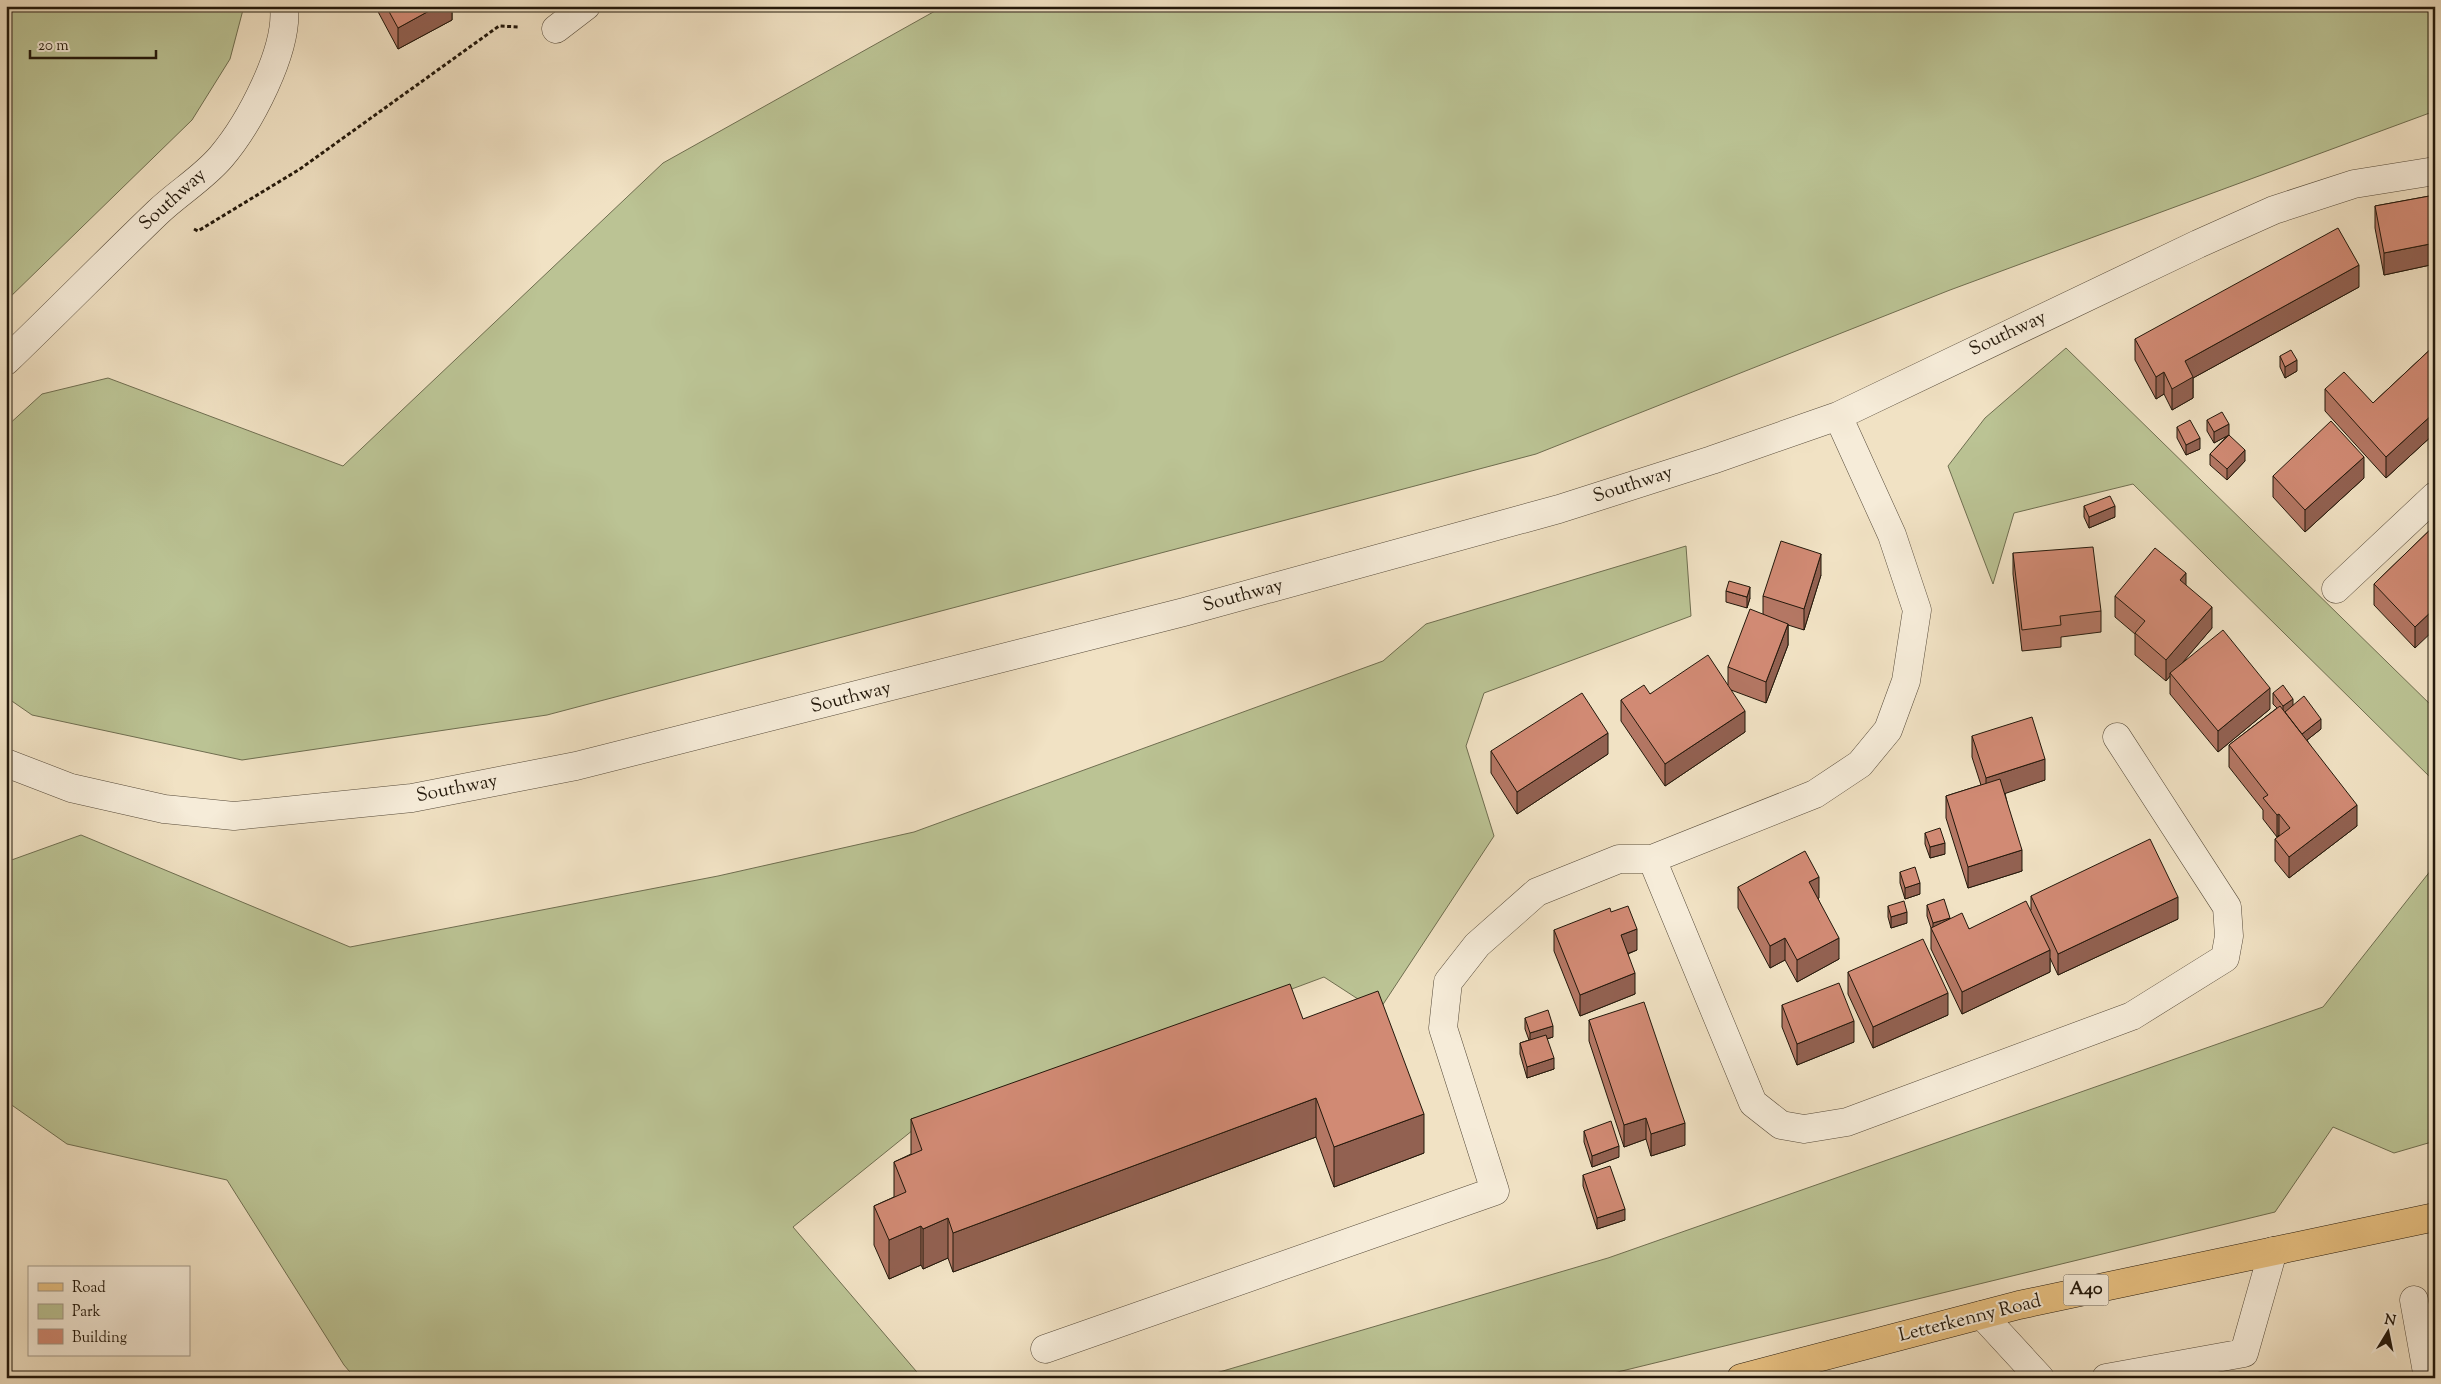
<svg xmlns="http://www.w3.org/2000/svg" width="2441" height="1384" viewBox="0 0 2441 1384" font-family="'Sorts Mill Goudy',serif">
<rect width="100%" height="100%" fill="#f1e2c4"/>
<filter id="stains"><feTurbulence type="fractalNoise" baseFrequency=".004" numOctaves="4"/><feColorMatrix values="0 0 0 0 .2 0 0 0 0 .09 0 0 0 0 .02 0 0 0 .5 -.17"/></filter>
<radialGradient id="worn" r=".72"><stop offset=".6" stop-color="#630" stop-opacity="0"/><stop offset="1" stop-color="#630" stop-opacity=".3"/></radialGradient>
<path fill="#bbc394" stroke="#6f6e50" d="M6,6H244L230,59L192,120L6,301Z
M944,6H2435V111L1950,290L1536,454L547,715L242,760L32,715L6,697V427L42,394L108,378L343,466L663,163Z
M2066,348L2435,709V782L2133,484L2014,513L1993,584L1948,466L1985,418Z
M1686,546L1691,616L1484,693L1466,746L1494,836L1378,1012L1324,977L913,1130L793,1227L922,1378H355L344,1365L227,1180L67,1144L6,1101V862L81,835L350,947L718,876L914,832L1383,661L1426,624Z
M2435,865V1141L2394,1153L2333,1127L2275,1212L1593,1378H1199L1608,1258L2323,1007Z"/>
<g fill="none" stroke-linecap="round" stroke-linejoin="round">
<g stroke="#564a39" stroke-width="29">
<path id="minor" d="M556,29L586,6
M6,361C57,312 107,261 158,212C178,193 203,178 221,157C249,124 289,50 284,6
M1838,416L1892,535L1917,610L1906,681L1888,730L1860,764L1815,794L1652,859L1753,1103L1781,1125L1804,1129L1847,1122L2132,1016L2225,958L2229,936L2227,907L2117,737
M2336,589L2435,496
M6,763L71,788L164,809L234,816L412,798L576,766L1184,612L1559,509L1712,460L1838,416L2198,244L2274,210L2354,184L2435,171
M2414,1300L2428,1378
M1982,1315L2040,1378
M1045,1349L1495,1191L1443,1028L1448,982L1477,945L1537,892L1619,859H1652
M2106,1378L2244,1353L2273,1251"/>
</g>
<g stroke="#23180b" stroke-width="29">
<path id="major" d="M1741,1378L2019,1305L2435,1217"/>
</g>
<path stroke="#23180b" stroke-width="3" stroke-dasharray="4 2.5" stroke-linecap="butt" d="M194,229L198,231L300,169L499,26L520,27"/>
<use href="#minor" stroke="#f6ecd9" stroke-width="28"/>
<use href="#major" stroke="#e8c182" stroke-width="28"/>
</g>
<path fill="#b47764" stroke="#23180b" d="M375,6H452V20L398,49Z
M2435,195V264L2384,275L2375,228V206Z
M2359,287L2193,378V398L2172,410L2164,394L2156,399L2135,360V339Z
M2435,345V433L2386,478L2325,411V389L2373,403Z
M2280,356L2297,371L2285,378L2280,367Z
M2207,420L2229,435L2245,461L2227,480L2210,465V454L2228,435L2214,443L2207,431Z
M2177,427L2200,449L2186,455L2177,438Z
M2273,476L2364,478L2305,532L2273,497Z
M2084,506L2115,517L2089,528L2084,517Z
M2435,525L2415,648L2374,605V584Z
M2013,553L2101,611V632L2061,637V647L2022,651L2013,574Z
M1821,575L1804,630L1788,625V645L1766,703L1731,690L1745,732L1665,786L1621,721V700L1650,694L1728,685V667L1763,615V596Z
M2186,585L2212,628L2181,664L2270,709L2218,752L2170,694V676L2166,681L2135,655V634L2115,617V596Z
M1726,591L1750,598L1747,608L1726,602Z
M2273,693L2293,705L2321,729L2307,740L2357,826L2289,878L2275,861V839L2280,836L2279,835L2277,837L2263,819V810L2229,767V745L2277,708L2273,704Z
M1972,736L2045,780L2005,793L2022,871L1968,888L1946,818V796L1981,785L1972,757Z
M1491,751L1608,754L1517,814L1491,773Z
M1925,833L1945,854L1930,858L1925,844Z
M1900,872L1920,894L1905,899L1900,883Z
M1738,887L1819,898H1818L1839,959L1797,982L1785,960L1770,968L1738,908Z
M2031,896L2178,919L2058,975L2050,958V972L1962,1014L1931,949V928L1927,916V905L1950,919L1969,929L2031,910Z
M1888,906L1907,923L1891,928L1888,917Z
M1554,930L1637,950L1628,954L1635,994L1580,1016L1554,951Z
M1848,972L1948,1015L1873,1048L1848,994Z
M1782,1005L1854,1042L1797,1065L1782,1027Z
M1525,1018L1553,1037L1547,1039L1554,1069L1527,1078L1520,1054V1043L1529,1040L1525,1029Z
M1303,1019L1424,1153L1334,1187L1316,1137L953,1272L948,1258L923,1269L921,1265L889,1279L874,1245V1206L894,1197V1162L911,1154V1119Z
M1589,1020L1685,1145L1651,1156L1646,1139L1624,1147L1589,1041Z
M1584,1131L1619,1157L1592,1167L1584,1142Z
M1583,1175L1625,1220L1597,1229L1583,1186Z"/>
<path fill="#926151" stroke="#23180b" d="M438,6H452V20L398,49V28Z
M2435,243V264L2384,275V253Z
M2359,265V287L2193,378V398L2172,410V389L2185,361Z
M2297,360V371L2285,378V367Z
M2164,372V394L2156,399V377Z
M2435,412V433L2386,478V457Z
M2229,424V435L2214,443V432Z
M2200,438V449L2186,455V445Z
M2245,450V461L2227,480V469Z
M2364,457V478L2305,532V510Z
M2115,506V517L2089,528V517Z
M1821,554V575L1804,630V609Z
M2186,573V595L2180,580Z
M1750,587V598L1747,608V597Z
M2212,607V628L2172,675L2170,673V676L2166,681V660Z
M2435,608V629L2415,648V627Z
M1788,624V645L1766,703V682Z
M2270,688V709L2218,752V731Z
M2293,699V709L2283,717V706Z
M1745,711V732L1665,786V764Z
M2321,719V729L2302,744V734Z
M1608,733V754L1517,814V792Z
M2045,759V780L1986,800V778Z
M2357,805V826L2289,878V857Z
M2279,814V835L2277,837V815Z
M1945,843V854L1930,858V847Z
M2022,850V871L1968,888V867Z
M1819,877V898L1809,904V882Z
M1920,883V894L1905,899V888Z
M2178,897V919L2058,975V954Z
M1907,912V923L1891,928V917Z
M1950,918V928L1933,932V923Z
M1637,929V950L1621,956V935Z
M1785,938V960L1770,968V946Z
M1839,938V959L1797,982V960Z
M2050,950V972L1962,1014V992Z
M1635,973V994L1580,1016V995Z
M1948,993V1015L1873,1048V1027Z
M1854,1021V1042L1797,1065V1044Z
M1553,1026V1037L1530,1044V1033Z
M1554,1058V1069L1527,1078V1067Z
M1316,1098V1137L953,1272V1233Z
M1424,1114V1153L1334,1187V1147Z
M1646,1118V1139L1624,1147V1125Z
M1685,1123V1145L1651,1156V1134Z
M1619,1146V1157L1592,1167V1156Z
M1625,1209V1220L1597,1229V1218Z
M948,1218V1258L923,1269V1229Z
M921,1226V1265L889,1279V1240Z"/>
<path fill="#d18a74" stroke="#23180b" d="M386,6H438L398,28Z
M2435,195V243L2384,253L2375,206Z
M2338,228L2359,265L2185,361L2193,377L2172,389L2164,372L2156,377L2135,339Z
M2435,345V412L2386,457L2325,389L2344,372L2373,403Z
M2291,350L2297,360L2285,367L2280,356Z
M2222,412L2229,424L2214,432L2207,420Z
M2190,420L2200,438L2186,445L2177,427Z
M2331,421L2364,457L2305,510L2273,476Z
M2229,435L2245,450L2227,469L2210,454Z
M2110,496L2115,506L2089,517L2084,506Z
M2435,525V608L2415,627L2374,584Z
M1781,541L1821,554L1804,609L1763,596Z
M2093,547L2101,611L2060,616L2061,625L2022,630L2013,553Z
M2155,548L2186,573L2180,580L2212,607L2166,660L2135,633L2145,621L2115,596Z
M1729,581L1750,587L1747,597L1726,591Z
M1750,609L1788,624L1766,682L1728,667Z
M2223,630L2270,688L2218,731L2170,673Z
M1708,655L1745,711L1665,764L1621,700L1644,685L1650,694Z
M2283,685L2293,699L2283,706L2273,693Z
M1582,693L1608,733L1517,792L1491,751Z
M2304,696L2321,719L2302,734L2285,712Z
M2280,706L2357,805L2289,857L2275,839L2290,828L2279,814L2277,815L2263,798L2268,795L2229,745Z
M2032,717L2045,759L1986,778L1972,736Z
M2000,779L2022,850L1968,867L1946,796Z
M1940,828L1945,843L1930,847L1925,833Z
M2150,839L2178,897L2058,954L2031,896Z
M1805,851L1819,877L1809,882L1839,938L1797,960L1785,938L1770,946L1738,887Z
M1915,867L1920,883L1905,888L1900,872Z
M1944,899L1950,918L1933,923L1927,905Z
M1904,901L1907,912L1891,917L1888,906Z
M2026,901L2050,950L1962,992L1931,928L1962,913L1969,929Z
M1628,906L1637,929L1621,935L1635,973L1580,995L1554,930L1610,908L1611,912Z
M1923,939L1948,993L1873,1027L1848,972Z
M1839,983L1854,1021L1797,1044L1782,1005Z
M1290,984L1303,1019L1378,991L1424,1114L1334,1147L1316,1098L953,1233L948,1218L923,1229L921,1226L889,1240L874,1206L906,1192L894,1162L922,1150L911,1119Z
M1644,1002L1685,1123L1651,1134L1646,1118L1624,1125L1589,1020Z
M1548,1010L1553,1026L1530,1033L1525,1018Z
M1546,1035L1554,1058L1527,1067L1520,1043Z
M1611,1121L1619,1146L1592,1156L1584,1131Z
M1610,1166L1625,1209L1597,1218L1583,1175Z"/>
<g text-anchor="middle" dominant-baseline="central" stroke-width="4" stroke-linejoin="round" paint-order="stroke">
<rect fill="#f6ecd9" stroke="#625849" stroke-width="1" x="2063.5" y="1274.5" width="45" height="31" rx="4"/>
<g font-size="18" font-weight="bold" fill="#23180b">
<text x="2086" y="1290">A40</text>
</g>
<g font-size="19" fill="#23180b" stroke="#f6ecd9">
<text transform="translate(173 200) rotate(-42)">Southway</text>
<text transform="translate(2008 334) rotate(-25)">Southway</text>
<text transform="translate(1633 485) rotate(-18)">Southway</text>
<text transform="translate(1243 596) rotate(-15)">Southway</text>
<text transform="translate(851 698) rotate(-14)">Southway</text>
<text transform="translate(457 789) rotate(-11)">Southway</text>
<text transform="translate(1970 1319) rotate(-14)">Letterkenny Road</text>
</g>
</g>
<rect width="2441" height="1384" fill="none" stroke="#f1e2c4" stroke-width="25"/>
<rect x="8" y="8" width="2426" height="1369" fill="none" stroke="#23180b" stroke-width="2.5"/>
<rect x="12" y="12" width="2416" height="1359" fill="none" stroke="#23180b"/>
<rect x="28" y="1266" width="162" height="90" fill="#f6ecd9" stroke="#a29787"/>
<rect x="38" y="1283" width="25" height="8" fill="#e8c182" stroke="#a29787"/>
<text x="72" y="1292" font-size="15" fill="#23180b">Road</text>
<rect x="38" y="1304" width="25" height="15" fill="#bbc394" stroke="#a29787"/>
<text x="72" y="1316" font-size="15" fill="#23180b">Park</text>
<rect x="38" y="1329" width="25" height="15" fill="#d18a74" stroke="#a29787"/>
<text x="72" y="1342" font-size="15" fill="#23180b">Building</text>
<g transform="translate(2388 1332) rotate(10)" stroke="#f6ecd9" stroke-width="4" paint-order="stroke">
<path d="M0-4L9 19L0 12L-9 19Z" fill="#23180b"/>
<text y="-8" font-size="14" font-weight="bold" text-anchor="middle" fill="#23180b">N</text>
</g>
<path d="M30 50v8h126v-8" fill="none" stroke="#23180b" stroke-width="2.5"/>
<text x="38" y="50" font-size="15" fill="#23180b" stroke="#f6ecd9" stroke-width="4" paint-order="stroke">20 m</text>
<rect width="100%" height="100%" filter="url(#stains)"/>
<rect width="100%" height="100%" fill="url(#worn)"/>
</svg>
